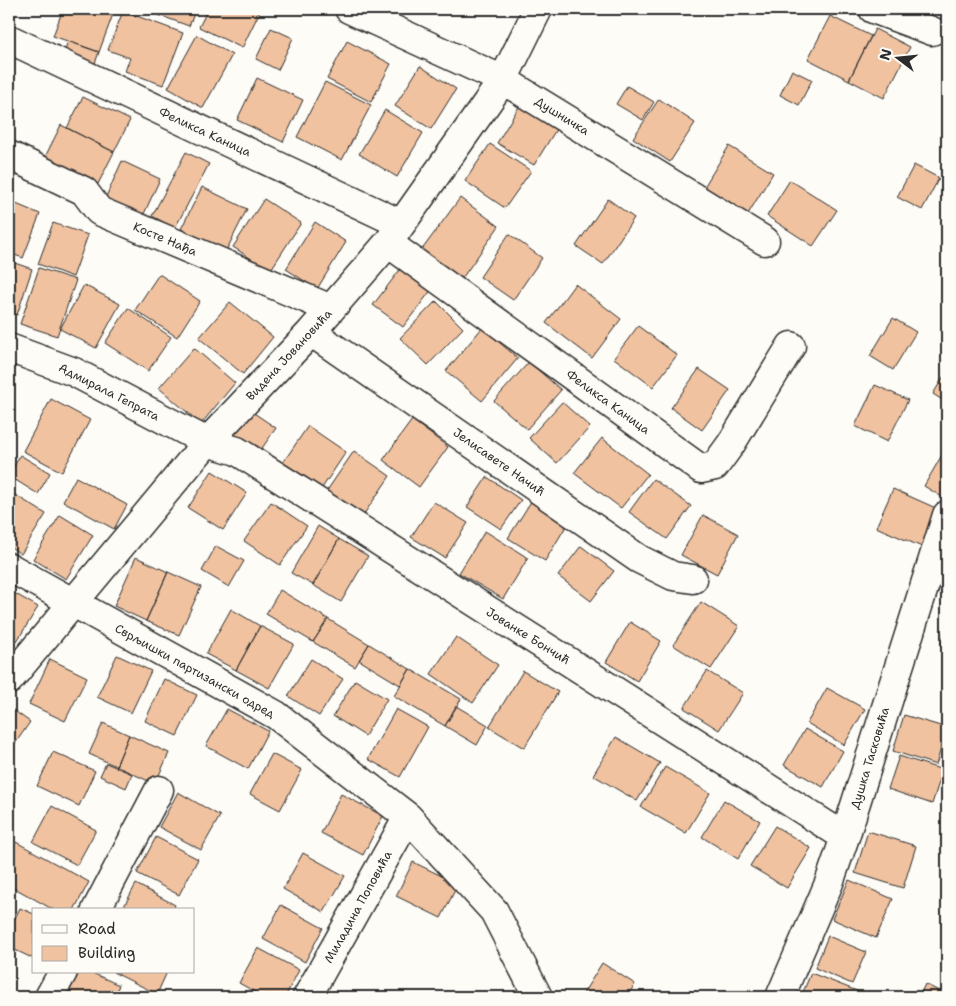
<svg xmlns="http://www.w3.org/2000/svg" width="956" height="1006" viewBox="0 0 956 1006" font-family="'Shantell Sans',sans-serif">
<rect width="100%" height="100%" fill="#fdfcf7"/>
<filter id="ink" filterUnits="userSpaceOnUse"><feTurbulence type="fractalNoise" baseFrequency=".02" numOctaves="2"/><feDisplacementMap in="SourceGraphic" scale="10" xChannelSelector="R" yChannelSelector="G"/><feConvolveMatrix kernelMatrix="1 2 1 2 8 2 1 2 1" color-interpolation-filters="sRGB"/></filter>
<g filter="url(#ink)">
<path fill="#f0c2a0" stroke="#2b2b2b" d="M63,9H115L99,52L53,36Z
M142,9H196L189,26Z
M208,9H261L242,48L199,27Z
M123,11L183,33L163,85L125,71L130,58L108,50Z
M830,16L871,36L849,80L808,59Z
M271,28L293,38L278,70L256,59Z
M875,29L910,47L884,98L849,80Z
M197,35L232,55L203,108L168,88Z
M68,41L99,52L93,69L62,58Z
M347,41L391,64L371,102L327,79Z
M420,66L456,89L431,129L395,106Z
M792,70L812,80L799,105L780,95Z
M257,78L303,100L283,142L237,120Z
M325,82L371,105L342,160L297,137Z
M627,86L654,102L643,120L616,104Z
M83,97L130,120L114,152L67,128Z
M659,99L695,123L670,162L633,138Z
M520,105L557,128L534,165L497,143Z
M385,110L423,133L397,177L359,154Z
M61,125L114,152L98,184L45,157Z
M490,144L531,171L505,208L465,181Z
M729,146L773,173L748,214L704,187Z
M186,152L209,164L175,228L152,216Z
M122,161L160,179L143,216L105,199Z
M914,165L939,178L922,210L897,197Z
M790,180L837,210L813,246L767,216Z
M202,187L247,209L226,251L181,229Z
M460,198L499,226L458,284L418,255Z
M264,199L301,223L270,271L233,247Z
M608,199L634,218L603,264L576,246Z
M9,201L40,214L23,258L9,253Z
M315,222L346,242L317,289L286,269Z
M53,223L88,235L73,277L38,264Z
M509,234L542,258L513,300L480,277Z
M9,261L32,269L17,315L9,312Z
M402,267L432,289L403,327L373,305Z
M39,268L76,280L57,336L20,324Z
M159,274L200,301L177,337L135,310Z
M575,284L621,319L592,358L546,323Z
M84,285L120,304L96,348L60,329Z
M436,301L463,328L428,365L400,338Z
M230,302L273,337L243,374L199,338Z
M128,308L171,337L148,371L105,343Z
M893,318L916,332L893,370L870,356Z
M638,326L677,355L653,387L614,358Z
M482,328L518,358L482,401L446,371Z
M194,348L235,383L201,424L159,388Z
M529,362L561,390L527,429L494,401Z
M699,369L730,390L702,430L671,408Z
M947,371V403L933,394Z
M875,385L908,400L887,442L855,426Z
M51,399L90,420L62,472L23,451Z
M562,402L590,427L557,463L529,438Z
M251,411L276,428L258,454L233,437Z
M412,420L448,447L419,487L383,460Z
M308,426L346,452L320,491L282,464Z
M602,438L648,474L621,508L574,473Z
M946,448H947V500L924,486Z
M354,451L390,476L362,517L326,492Z
M20,455L50,473L38,494L9,476Z
M212,471L247,493L223,530L188,508Z
M76,477L127,505L114,529L63,501Z
M487,477L521,500L501,529L467,507Z
M653,479L691,506L667,539L629,512Z
M893,489L938,509L922,547L876,527Z
M12,493L46,514L21,554L9,546V497Z
M532,500L568,523L545,561L508,538Z
M271,502L307,526L280,565L244,541Z
M434,502L468,523L445,558L411,537Z
M60,515L93,535L66,579L33,559Z
M703,515L738,534L717,574L681,555Z
M318,526L339,539L313,585L291,573Z
M485,531L528,558L503,599L459,573Z
M339,539L368,556L341,602L313,585Z
M216,546L244,561L229,587L202,571Z
M581,546L614,571L591,601L558,576Z
M136,557L168,572L146,621L114,606Z
M168,572L201,587L179,635L146,621Z
M9,590L38,607L17,641L9,636Z
M280,590L328,619L313,642L266,614Z
M701,602L739,626L711,669L673,645Z
M231,609L260,626L236,670L206,654Z
M328,619L369,644L355,667L313,642Z
M947,621V648L941,646Z
M630,622L661,641L637,681L606,662Z
M260,626L294,644L269,688L236,670Z
M456,637L498,665L473,703L431,674Z
M369,644L410,669L400,685L359,660Z
M117,655L151,671L131,713L97,697Z
M50,659L87,677L65,721L29,704Z
M311,659L343,679L319,716L288,696Z
M410,669L461,699L445,726L394,696Z
M523,671L558,692L524,748L489,727Z
M707,671L743,693L719,730L684,708Z
M164,679L197,695L177,736L145,721Z
M355,680L387,699L365,736L333,716Z
M827,688L865,709L844,745L807,723Z
M456,706L488,725L477,745L445,726Z
M9,707L30,722L10,751L9,750Z
M227,709L268,731L248,769L206,746Z
M396,709L428,727L400,777L368,759Z
M904,715L947,728L936,765L893,751Z
M103,723L129,735L116,766L89,754Z
M805,729L843,751L823,787L784,765Z
M129,735L169,753L155,784L116,766Z
M616,737L660,763L637,801L593,775Z
M947,742V766L940,764Z
M53,752L95,771L79,806L37,786Z
M272,754L302,770L280,810L250,794Z
M899,756L943,770L932,804L888,789Z
M106,763L132,774L126,788L100,776Z
M665,767L710,793L686,833L641,807Z
M178,792L220,816L201,850L159,827Z
M341,794L383,816L363,855L321,833Z
M724,800L760,821L738,859L702,837Z
M52,806L96,830L77,865L33,842Z
M775,826L811,848L787,888L750,866Z
M868,831L916,846L903,888L855,873Z
M156,837L198,859L179,895L137,873Z
M16,842L89,882L74,910H54L9,885V855Z
M303,853L345,876L324,912L283,889Z
M413,862L458,884L441,918L396,896Z
M849,880L893,899L876,938L832,919Z
M136,884L175,905L173,910H122Z
M281,905L323,928L305,962L263,939Z
M20,908L34,914V959L9,947V930Z
M828,936L866,952L852,984L815,968Z
M258,948L299,970L285,997H264L239,983Z
M602,963L635,984L627,997H581Z
M75,972H90L119,985L114,997H64Z
M113,972H167L157,994Z
M811,973L872,997H801Z
M925,984L947,995V997H919Z"/>
<g fill="none" stroke-linecap="round" stroke-linejoin="round">
<g stroke="#2b2b2b" stroke-width="31">
<path id="minor" d="M349,9L503,80L765,241
M873,9L932,31
M9,39L401,224
M9,155L84,191L99,211L331,309
M388,243L701,469L715,466L731,444L791,346
M311,332L639,559L673,576L693,579
M9,348L74,372L207,442L237,451L845,837
M9,567L276,715L408,817L494,911L538,997
M9,680L207,442L311,332L388,243L503,80L538,9
M96,910L159,790
M49,997L63,972
M307,997L408,817
M780,997L829,883L845,837L947,515"/>
</g>
<use href="#minor" stroke="#fdfcf7" stroke-width="28"/>
</g>
</g>
<g text-anchor="middle" dominant-baseline="central" stroke-width="5" stroke-linejoin="round" paint-order="stroke">
<g font-size="12" fill="#2b2b2b" stroke="#fdfcf7">
<text transform="translate(562 116) rotate(32)">Душничка</text>
<text transform="translate(205 132) rotate(25)">Феликса Каница</text>
<text transform="translate(165 239) rotate(23)">Косте Нађа</text>
<text transform="translate(289 355) rotate(-47)">Видена Јовановића</text>
<text transform="translate(109 392) rotate(27)">Адмирала Гепрата</text>
<text transform="translate(608 402) rotate(36)">Феликса Каница</text>
<text transform="translate(499 462) rotate(35)">Јелисавете Начић</text>
<text transform="translate(528 636) rotate(32)">Јованке Бончић</text>
<text transform="translate(195 671) rotate(29)">Сврљишки партизански одред</text>
<text transform="translate(870 758) rotate(-73)">Душка Тасковића</text>
<text transform="translate(358 907) rotate(-61)">Миладина Поповића</text>
</g>
</g>
<rect width="956" height="1006" fill="none" stroke="#fdfcf7" stroke-width="30"/>
<rect x="15" y="15" width="926" height="976" fill="none" stroke="#2b2b2b" stroke-width="2" filter="url(#ink)"/>
<rect x="32" y="908" width="162" height="65" fill="#fdfcf7" stroke="#a9a8a5"/>
<rect x="42" y="925" width="25" height="8" fill="#fdfcf7" stroke="#a9a8a5"/>
<text x="78" y="934" font-size="15" fill="#2b2b2b">Road</text>
<rect x="42" y="946" width="25" height="15" fill="#f0c2a0" stroke="#a9a8a5"/>
<text x="78" y="958" font-size="15" fill="#2b2b2b">Building</text>
<g transform="translate(898 58) rotate(286)" stroke="#fdfcf7" stroke-width="4" paint-order="stroke">
<path d="M0-4L9 19L0 12L-9 19Z" fill="#2b2b2b"/>
<text y="-8" font-size="14" font-weight="bold" text-anchor="middle" fill="#2b2b2b">N</text>
</g>
</svg>
